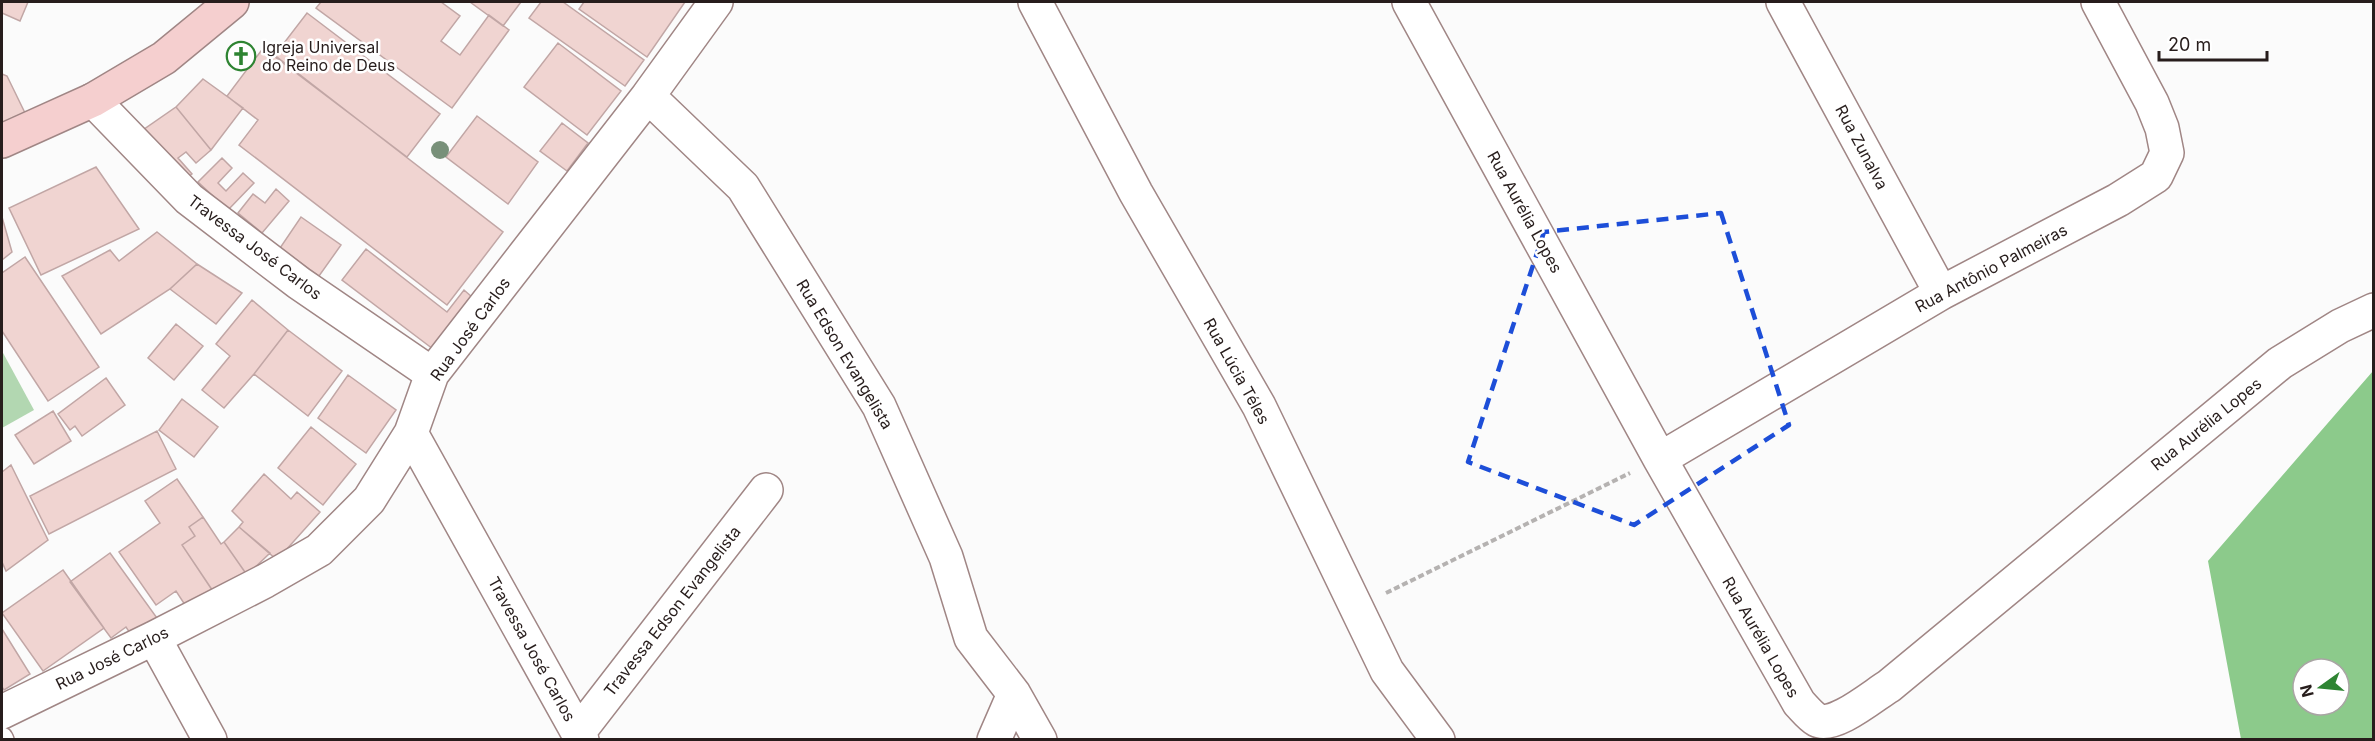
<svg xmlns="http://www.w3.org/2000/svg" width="2375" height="741" viewBox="0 0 2375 741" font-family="Inter,sans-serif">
<rect width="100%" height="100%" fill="#fbfbfb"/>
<path fill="#b2d7b1" d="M2,351L34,410L2,428Z"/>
<path fill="#8cca8b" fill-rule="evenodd" d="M2373,371V739H2241L2208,561ZM2303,669H2339V705H2303Z"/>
<path fill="#f0d4d1" stroke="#c1a6a5" stroke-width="1.5" d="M2,2H28L20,21L2,13Z
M321,2H441L460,16L441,41L460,55L489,15L509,30L452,108L316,8Z
M470,2H521L503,26Z
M541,2H563L644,60L625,86L529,18Z
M584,2H685L647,57L579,9Z
M307,13L440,114L407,157L274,56Z
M558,43L621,91L587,135L524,87Z
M264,47L503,232L447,305L239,145L258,120L227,96Z
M2,74L7,76L27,117L2,125Z
M203,79L243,108L211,150L176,107Z
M176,107L211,150L196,163L186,152L178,158L192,174L177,185L140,132Z
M477,116L538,162L508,204L446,157Z
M562,123L588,143L567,171L540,151Z
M222,158L232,168L218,183L226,191L243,173L254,183L228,210L198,182Z
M96,167L139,229L41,275L9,208Z
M276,189L289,201L262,233L238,213L253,194L265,203Z
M2,217L12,252L2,260Z
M301,217L341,245L319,276L280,248Z
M157,232L197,264L170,289L101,334L62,276L110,250L119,261Z
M366,249L447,312L464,290L472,297L433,349L342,280Z
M25,257L99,367L48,401L2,331V273Z
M197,264L242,293L216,324L170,289Z
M252,300L288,330L254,374L224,408L202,390L230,356L216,344Z
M176,324L203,346L174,380L148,358Z
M288,330L342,371L308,416L254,374Z
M348,375L396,410L366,453L318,418Z
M106,378L125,405L82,436L75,426L70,430L58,414Z
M182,399L218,427L194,457L159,430Z
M53,411L71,441L34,464L15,435Z
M311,427L356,464L323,505L278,468Z
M157,431L176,469L49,534L30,496Z
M11,465L48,540L6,571L2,562V472Z
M264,474L291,499L297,492L320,512L277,560L239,527L243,522L232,511Z
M177,479L203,517L189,527L195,536L182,545L215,594L189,611L176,591L156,605L119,552L160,523L145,501Z
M203,517L221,544L224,542L247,575L216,596L182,545L195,536L189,527Z
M239,527L270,553L247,575L224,542Z
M110,553L157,618L132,636L126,627L111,638L70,582Z
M63,570L104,628L43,671L2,613Z
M2,629L30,674L4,690L2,687Z"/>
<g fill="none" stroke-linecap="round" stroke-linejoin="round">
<g stroke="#a08685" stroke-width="24">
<path id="service" d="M2,738L3,740"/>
</g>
<g stroke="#a08685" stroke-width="36">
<path id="minor" d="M1035,2L1136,193L1259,406L1387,671L1438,740
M1409,2L1660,459L1799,703C1804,708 1810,716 1817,720C1834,729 1874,695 1889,686L2280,363L2340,326L2374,310
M1783,2L1941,293
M648,96L743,187L879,406L946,557L971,638L1014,694L1040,740
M93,100L189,199L299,283L432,374
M411,433L582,740
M1660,459L1941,293L2118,200L2156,176L2167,153L2162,128L2152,103L2098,2
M154,638L210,740
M2,712L154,638L265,581L319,550L369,500L411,433L432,374L648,96L716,2
M578,733L766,490
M994,740L1014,694"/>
</g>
<g stroke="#a08685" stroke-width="36">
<path id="secondary" d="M2,141L93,100L164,58L232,2"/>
</g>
<path stroke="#b5b2b1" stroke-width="4" stroke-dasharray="6 3" stroke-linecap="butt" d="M1386,593L1630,473"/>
<use href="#service" stroke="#fff" stroke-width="21"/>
<use href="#minor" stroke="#fff" stroke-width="33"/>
<use href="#secondary" stroke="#f5cfcf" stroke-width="33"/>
</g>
<circle fill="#789079" cx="440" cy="150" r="9"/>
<path fill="none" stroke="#1d4ed8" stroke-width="4.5" stroke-dasharray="12 8" stroke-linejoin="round" d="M1721,213L1789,425L1634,525L1468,462L1544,232Z"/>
<defs>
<g id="church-ring" transform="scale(1.5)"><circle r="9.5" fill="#fff" stroke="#2e8432" stroke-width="1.5"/><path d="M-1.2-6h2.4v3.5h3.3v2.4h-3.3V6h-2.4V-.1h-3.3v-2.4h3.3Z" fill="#2e8432"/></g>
</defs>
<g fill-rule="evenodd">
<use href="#church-ring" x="241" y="56"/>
</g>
<g text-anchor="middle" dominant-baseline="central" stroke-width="5" stroke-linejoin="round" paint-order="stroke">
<g font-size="16" fill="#271d1c" stroke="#fff" text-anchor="start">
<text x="262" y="47">Igreja Universal<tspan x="262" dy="18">do Reino de Deus</tspan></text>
</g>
<g font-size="16" fill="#271d1c" stroke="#fff">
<text transform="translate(1862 147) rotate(62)">Rua Zunalva</text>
<text transform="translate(1525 212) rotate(61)">Rua Aurélia Lopes</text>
<text transform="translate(255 247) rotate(37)">Travessa José Carlos</text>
<text transform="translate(1991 268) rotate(-28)">Rua Antônio Palmeiras</text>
<text transform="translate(470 329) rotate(-54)">Rua José Carlos</text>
<text transform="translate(845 354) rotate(59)">Rua Edson Evangelista</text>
<text transform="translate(1237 371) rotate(61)">Rua Lúcia Téles</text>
<text transform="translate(2206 424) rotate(-39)">Rua Aurélia Lopes</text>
<text transform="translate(672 611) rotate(-52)">Travessa Edson Evangelista</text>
<text transform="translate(1761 637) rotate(60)">Rua Aurélia Lopes</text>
<text transform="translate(532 649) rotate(61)">Travessa José Carlos</text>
<text transform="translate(112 658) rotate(-26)">Rua José Carlos</text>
</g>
</g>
<rect width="2375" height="741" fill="none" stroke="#271d1c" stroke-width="6"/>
<g transform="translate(2321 687) rotate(255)"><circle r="28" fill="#ffffff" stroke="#a9a5a4" stroke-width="1.5"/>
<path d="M0-4.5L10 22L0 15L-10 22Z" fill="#2e8432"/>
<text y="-9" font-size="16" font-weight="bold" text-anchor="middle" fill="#271d1c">N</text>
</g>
<path d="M2159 51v9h108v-9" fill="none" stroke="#271d1c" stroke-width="3"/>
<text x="2168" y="51" font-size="18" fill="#271d1c" stroke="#ffffff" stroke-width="4.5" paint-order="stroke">20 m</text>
</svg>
